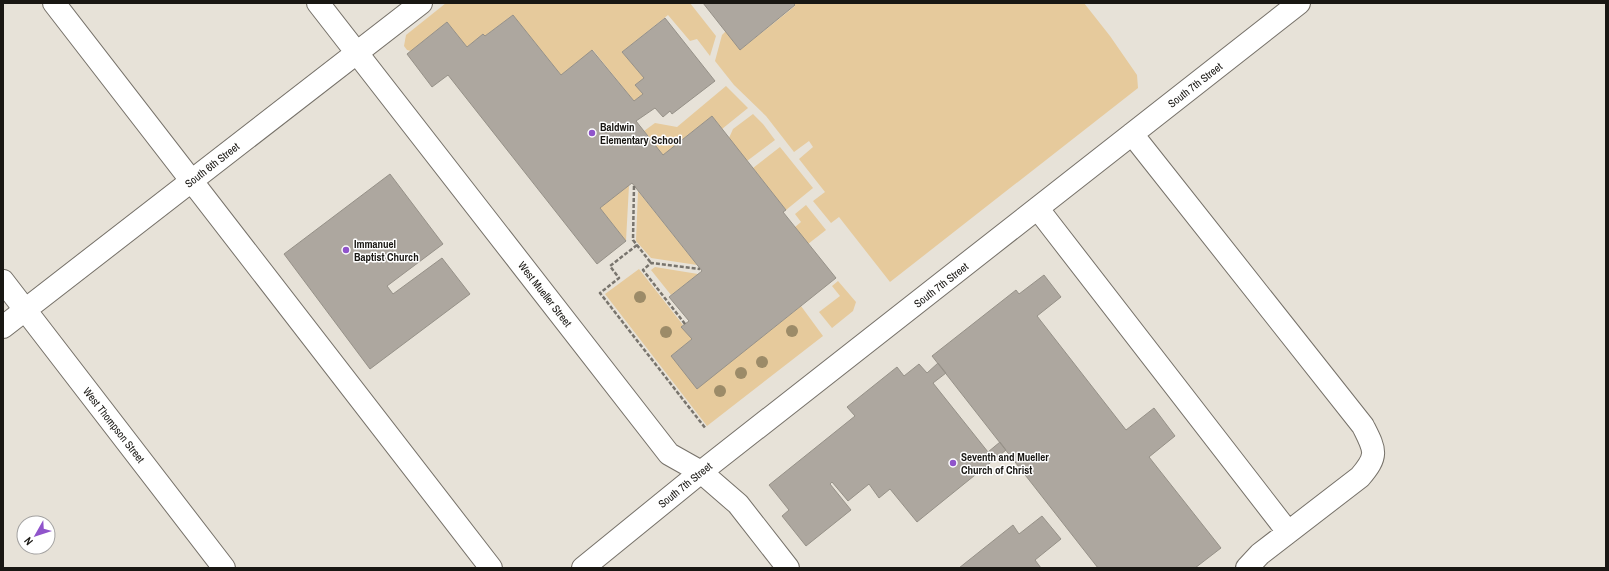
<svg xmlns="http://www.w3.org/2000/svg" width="1609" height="571" viewBox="0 0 1609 571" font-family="'Archivo Narrow',sans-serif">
<rect width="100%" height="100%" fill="#e7e2d8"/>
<path fill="#e6ca9c" d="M446,3H690L716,36L710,56L697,39L690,41L668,15L622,52L644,78L636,85L643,94L634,101L593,50L561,75L513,15L485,36L483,34L467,47L447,22L411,51L407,50L404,46L406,35Z
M793,3H1084L1110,36L1137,75L1138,88L890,282L839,217L831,223L813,201L825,192L799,159L813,147L809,141L794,152L766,116L734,85L715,61L722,35L726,31L740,50L795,6Z
M726,86L748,108L722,129L712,116L663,155L644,131L655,123L677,127Z
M753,114L763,124L775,140L747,161L729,138L733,129Z
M780,147L813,188L786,210L753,168Z
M629,185L626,241L600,208Z
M638,191L697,265L651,258L636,241Z
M806,205L826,230L808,244L795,227L801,222L795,214Z
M655,267L698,274L671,295L651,270Z
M639,269L683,325L682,327L692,339L671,356L697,388L801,306L823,336L707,426L605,294Z
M838,281L856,302L853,311L832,328L819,312L840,296L832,286Z"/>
<path fill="#ada79f" stroke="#969188" d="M703,3H793L795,5L740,50Z
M513,15L561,75L592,50L634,101L643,94L635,85L644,78L622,52L665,18L715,81L672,114L670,111L663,117L655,108L636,121L663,155L712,116L786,210L783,212L836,278L697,389L671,356L692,339L681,327L689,321L669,297L702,271L632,183L600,208L626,241L597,264L448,75L432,87L407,54L447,22L467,47L483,34L485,36Z
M390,174L443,244L387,286L393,294L442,258L470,294L370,369L284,254Z
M1044,275L1061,297L1037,316L1126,430L1154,408L1175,436L1149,457L1221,548L1195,568H1098L932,356L1016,290L1019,294Z
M938,363L946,373L933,383L988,452L1000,442L1006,450L917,522L890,489L879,498L869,484L848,501L832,482L830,484L851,510L806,546L782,516L789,510L769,485L855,416L847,407L897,367L904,376L919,364L927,373Z
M1042,516L1061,539L1035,560L1041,568H959L1013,525L1019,534Z"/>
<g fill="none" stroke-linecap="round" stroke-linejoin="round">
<g stroke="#767169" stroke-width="24">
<path id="minor" d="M54,3L491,568
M318,3L669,454L701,472L738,504L788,568
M1132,134L1363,426C1375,450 1379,455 1360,477L1260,554L1247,568
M1038,209L1288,532
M3,281L224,568
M3,327L421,3
M583,568L701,472L1299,3"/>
</g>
<path stroke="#78746d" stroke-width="2.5" stroke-dasharray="4 2" stroke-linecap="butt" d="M634,186L633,240L651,263
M637,245L610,266L619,278L600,293L706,429
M685,324L643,270L651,263L700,269"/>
<use href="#minor" stroke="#fff" stroke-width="22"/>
</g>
<g fill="#9c8b68">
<circle cx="640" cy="297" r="6"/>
<circle cx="792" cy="331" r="6"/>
<circle cx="666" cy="332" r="6"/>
<circle cx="762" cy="362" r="6"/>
<circle cx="741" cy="373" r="6"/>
<circle cx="720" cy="391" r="6"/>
</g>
<g fill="#9054cb" stroke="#fff" stroke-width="1.5">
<circle cx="592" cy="133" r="4"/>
<circle cx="346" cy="250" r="4"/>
<circle cx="953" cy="463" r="4"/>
</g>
<g text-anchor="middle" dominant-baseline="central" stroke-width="3" stroke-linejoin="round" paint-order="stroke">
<g font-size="11" fill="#191713" stroke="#fff">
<text transform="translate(1195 85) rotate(-38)">South 7th Street</text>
<text transform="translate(212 165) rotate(-38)">South 6th Street</text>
<text transform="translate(941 285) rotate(-38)">South 7th Street</text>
<text transform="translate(545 294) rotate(52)">West Mueller Street</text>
<text transform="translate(114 425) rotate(52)">West Thompson Street</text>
<text transform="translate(685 485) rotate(-39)">South 7th Street</text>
</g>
<g font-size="11" font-weight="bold" fill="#191713" stroke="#fff" text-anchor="start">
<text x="600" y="127">Baldwin<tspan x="600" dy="13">Elementary School</tspan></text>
<text x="354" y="244">Immanuel<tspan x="354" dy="13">Baptist Church</tspan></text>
<text x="961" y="457">Seventh and Mueller<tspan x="961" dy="13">Church of Christ</tspan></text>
</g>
</g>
<rect width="1609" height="571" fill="none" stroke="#191713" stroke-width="8"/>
<g transform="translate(36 535) rotate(231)"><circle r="19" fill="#ffffff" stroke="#a3a2a1"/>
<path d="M0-3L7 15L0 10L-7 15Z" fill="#9054cb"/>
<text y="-6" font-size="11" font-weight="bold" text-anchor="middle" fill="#191713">N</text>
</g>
</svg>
